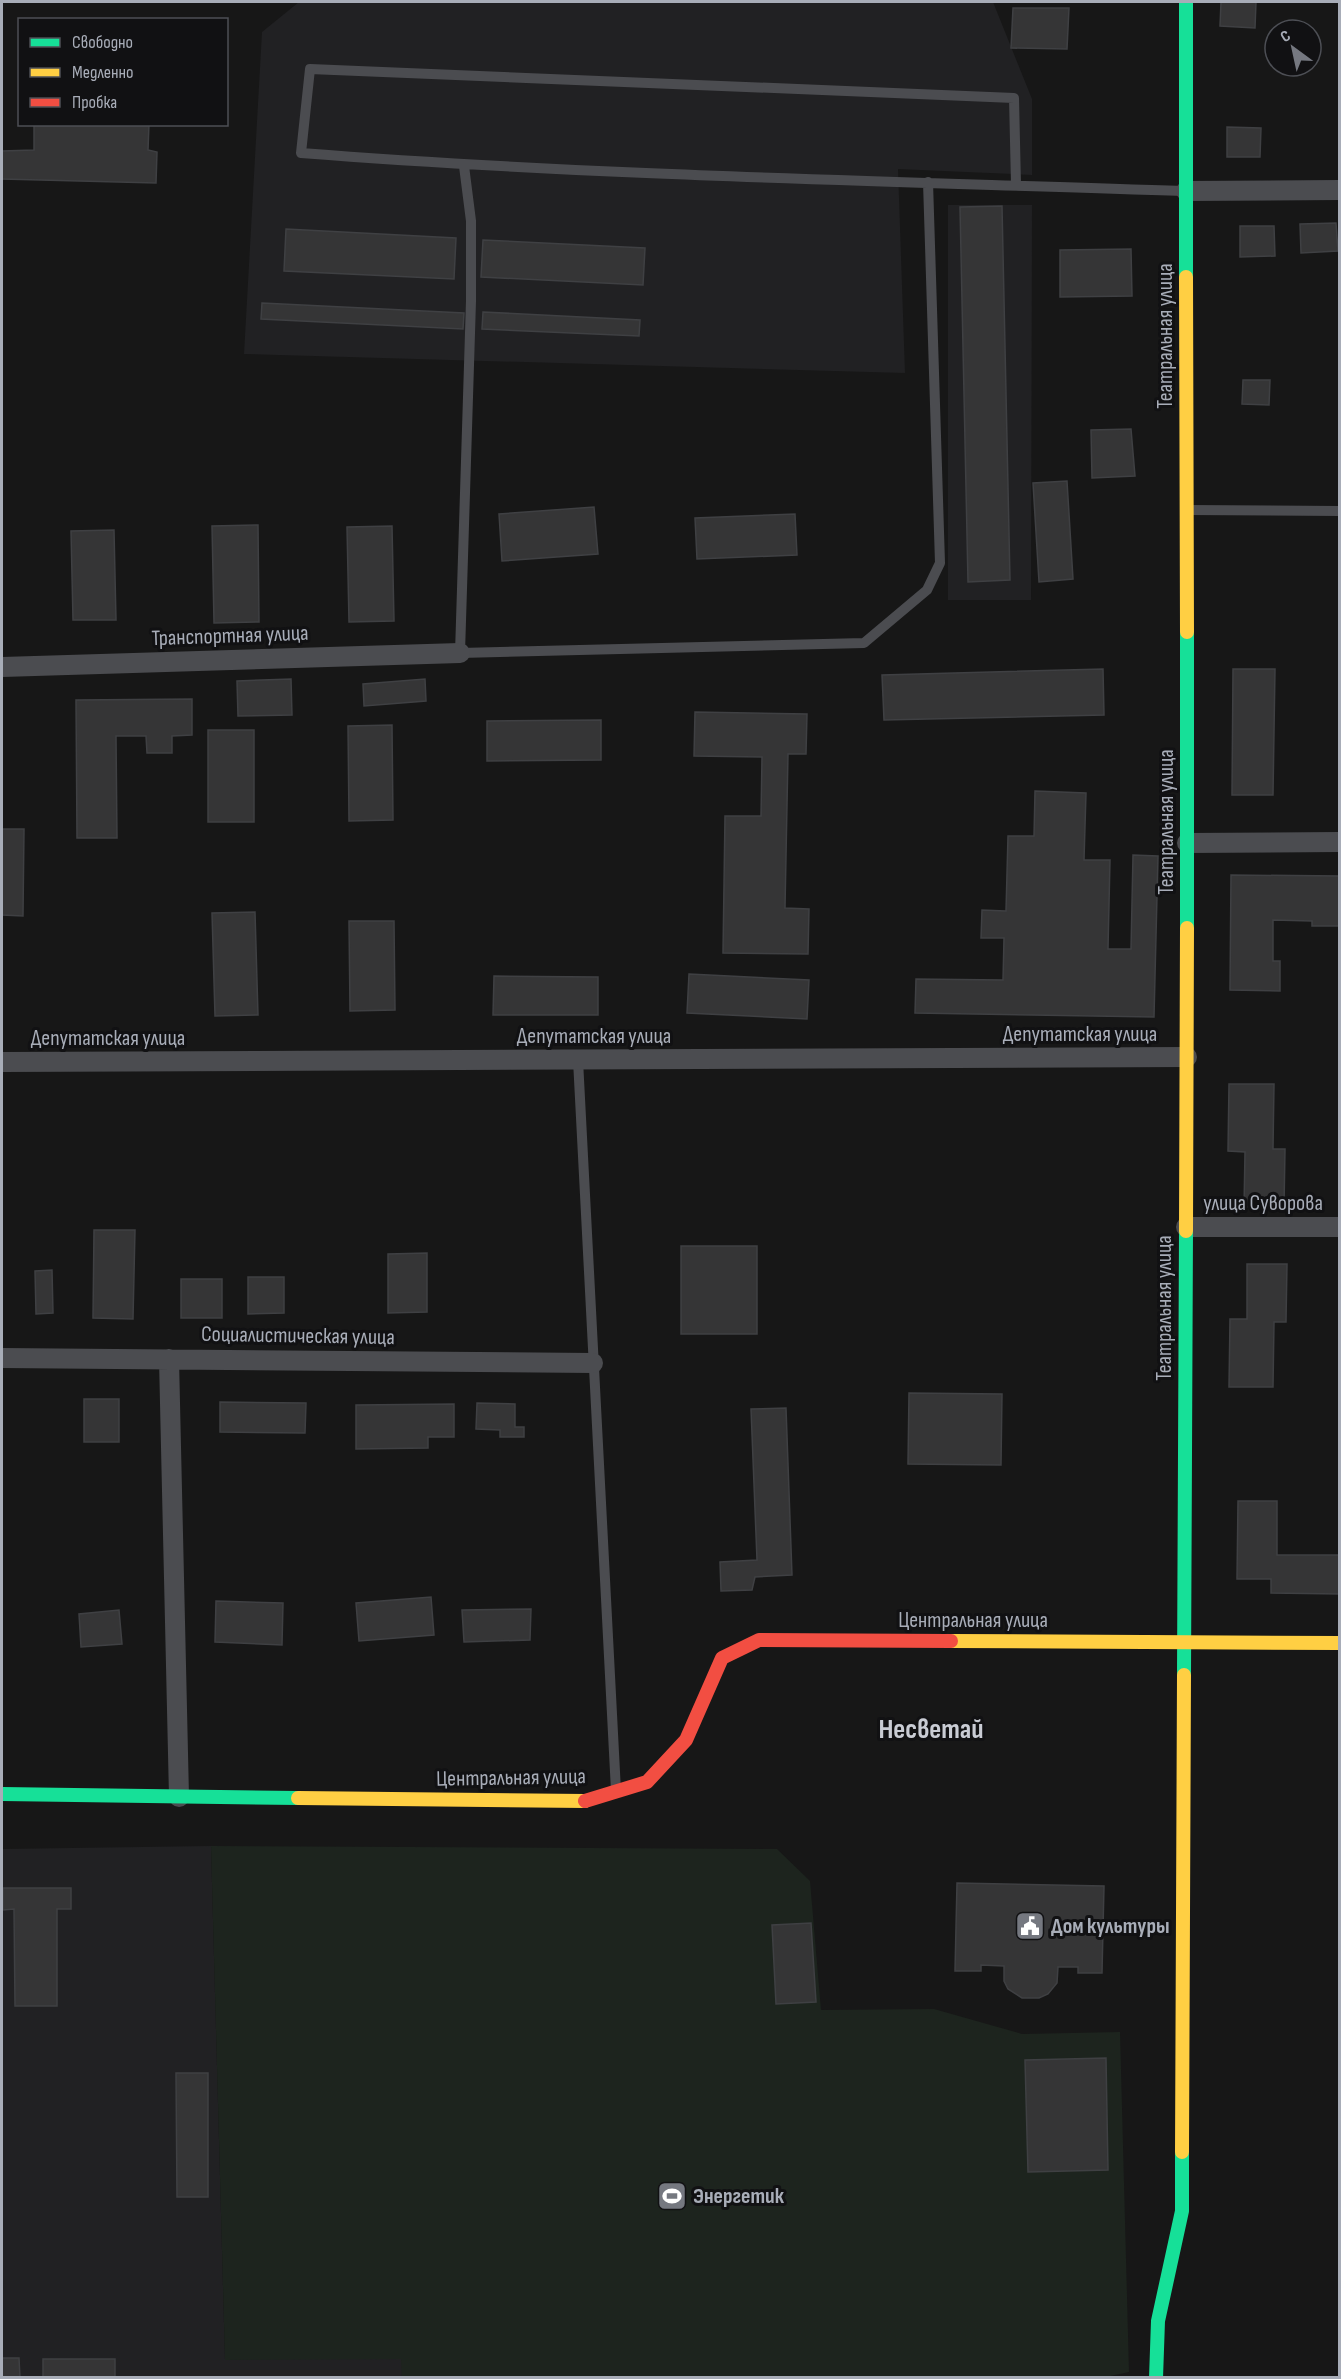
<svg xmlns="http://www.w3.org/2000/svg" width="1341" height="2379" viewBox="0 0 1341 2379" font-family="'Sofia Sans Condensed',sans-serif">
<rect width="100%" height="100%" fill="#171717"/>
<path fill="#212123" d="M299,2H993L1032,99V175L898,169L905,373L244,354L262,32Z
M948,205H1032L1031,600H948Z
M211,1846L225,2359H402V2377H2V1849Z"/>
<path fill="#1d241e" d="M211,1846L777,1849L810,1881L821,2010L934,2009L1022,2034L1120,2032L1129,2372L1101,2378H402L401,2359L225,2360Z"/>
<path fill="#353536" stroke="#3f4043" stroke-width="1.5" d="M1221,2H1256L1255,28L1220,26Z
M1013,8H1069L1067,49L1011,48Z
M34,124H149L148,150L157,152L156,183L2,179V151L34,150Z
M1227,127L1261,128L1260,157H1227Z
M1002,206L1010,580L968,582L960,207Z
M1336,223L1338,251L1301,253L1300,224Z
M1240,226H1274L1275,256L1240,257Z
M286,229L456,238L454,279L284,271Z
M483,240L645,248L643,285L481,277Z
M1131,249L1132,296L1060,297V250Z
M262,303L464,313L463,329L261,319Z
M483,312L640,320L639,336L482,329Z
M1243,380H1270L1269,405L1242,404Z
M1131,429L1135,476L1092,478L1091,430Z
M1067,481L1073,579L1039,582L1033,483Z
M594,507L598,554L502,561L499,514Z
M795,514L797,555L697,559L695,518Z
M258,525L259,622L214,623L212,526Z
M392,526L394,621L349,622L347,527Z
M114,530L116,620H73L71,531Z
M1103,669L1104,715L884,720L882,675Z
M1233,669H1275L1273,795H1232Z
M291,679L292,715L238,716L237,681Z
M425,679L426,701L364,706L363,684Z
M192,699V735L172,736V753H147L146,736H116L117,838H77L76,700Z
M695,712L807,714L806,754H788L785,908L809,909L808,954L723,953L725,816H761L762,757L694,756Z
M601,720V760L487,761V721Z
M392,725L393,820L349,821L348,726Z
M208,730H254V822H208Z
M1035,791L1086,793L1084,860H1110L1108,949H1131L1133,855L1158,856L1154,1017L915,1013L916,979L1003,980L1004,938H981L982,910L1006,911L1008,836H1034Z
M2,829H24L23,916L2,915Z
M1231,875L1340,876V926H1312V921L1273,920V961H1280V991L1230,990Z
M255,912L258,1015L215,1016L212,913Z
M349,921H394L395,1010L350,1011Z
M689,974L809,980L807,1019L687,1013Z
M494,976L598,977V1015H493Z
M1229,1084H1274L1273,1149H1285L1284,1207H1244L1245,1152L1228,1151Z
M94,1230H135L133,1319L93,1318Z
M681,1246H757V1334H681Z
M427,1253V1312L388,1313V1254Z
M1247,1264H1287L1286,1322H1274L1273,1387H1229L1230,1319H1247Z
M52,1270L53,1313L36,1314L35,1271Z
M248,1277H284V1313L248,1314Z
M181,1279H222V1318H181Z
M909,1393L1002,1394L1001,1465L908,1464Z
M84,1399H119V1442H84Z
M220,1402L306,1403L305,1433L220,1432Z
M477,1403L515,1404V1427H524V1437H500V1430L476,1429Z
M454,1404V1437H428V1448L356,1449V1405Z
M786,1408L792,1575L755,1577L752,1590L721,1591L720,1562L757,1560L751,1409Z
M1238,1501H1277V1555H1340V1594L1271,1593V1579H1237Z
M431,1597L434,1635L359,1641L356,1603Z
M216,1601L283,1603L282,1645L215,1642Z
M531,1609L530,1640L464,1642L462,1610Z
M119,1610L122,1644L81,1647L79,1614Z
M957,1883L1104,1886L1102,1973H1078V1967H1058L1057,1983L1048,1994L1039,1998H1022L1008,1989L1004,1981V1966L981,1965V1971H955Z
M3,1888H71V1909H57V2006H15L14,1909L3,1910Z
M811,1923L816,2002L776,2004L772,1925Z
M1106,2058L1108,2170L1028,2172L1025,2060Z
M176,2073H208V2197H177Z
M2,2358H19L20,2378H2Z
M43,2359H115V2378H43Z"/>
<g fill="none" stroke-linecap="round" stroke-linejoin="round">
<path stroke="#4b4c50" stroke-width="10" d="M464,166L471,221V301L460,653L864,643L927,590L940,563L928,182
M1016,185L1014,98L310,69L301,153C595,176 890,181 1184,191
M1187,510L1340,511
M578,1060L616,1791"/>
<path stroke="#4b4c50" stroke-width="20" d="M1186,191L1340,190
M2,667L460,653
M1187,843L1340,842
M2,1062L1187,1057
M1186,1227H1340
M2,1358L593,1363
M169,1359L179,1797"/>
<path stroke="#16e098" stroke-width="14" d="M1186,2V277
M1187,632V928
M1184,1675L1186,1231
M2,1794L298,1798
M1156,2378L1158,2321L1182,2211V2152"/>
<path stroke="#ffcf43" stroke-width="14" d="M1186,277L1187,632
M1186,1231L1187,928
M951,1641L1340,1643
M298,1798L585,1801
M1182,2152L1184,1675"/>
<path stroke="#f24e42" stroke-width="14" d="M585,1801L647,1782L686,1740L722,1658L759,1640L951,1641"/>
</g>
<defs>
<g id="civic-square" transform="scale(1.5)"><rect x="-9" y="-9" width="18" height="18" rx="4" fill="#757880" stroke="#111113"/><path d="M-.6-6.5H3V-4.5H.6V-3L4-1V1h2V6H-6V1h2V-1L-.6-3ZM-1.2 2.5V6h2.4V2.5Z" fill="#fff"/></g>
<g id="stadium-square" transform="scale(1.5)"><rect x="-9" y="-9" width="18" height="18" rx="4" fill="#757880" stroke="#111113"/><path d="M0-5a6.5 5 0 1 0 0 10a6.5 5 0 1 0 0-10ZM-3.5-1.8h7v3.6h-7Z" fill="#fff"/></g>
</defs>
<g fill-rule="evenodd">
<use href="#civic-square" x="1030" y="1926"/>
<use href="#stadium-square" x="672" y="2196"/>
</g>
<g text-anchor="middle" dominant-baseline="central" stroke-width="6" stroke-linejoin="round" paint-order="stroke">
<g font-size="22" fill="#a8adb8" stroke="#111113">
<text transform="translate(1165 336) rotate(-90)">Театральная улица</text>
<text transform="translate(230 636) rotate(-2)">Транспортная улица</text>
<text transform="translate(1166 822) rotate(-90)">Театральная улица</text>
<text x="1080" y="1034">Депутатская улица</text>
<text x="594" y="1036">Депутатская улица</text>
<text x="108" y="1038">Депутатская улица</text>
<text x="1263" y="1203">улица Суворова</text>
<text transform="translate(1164 1308) rotate(-90)">Театральная улица</text>
<text transform="translate(298 1336) rotate(1)">Социалистическая улица</text>
<text x="973" y="1620">Центральная улица</text>
<text transform="translate(511 1778) rotate(-1)">Центральная улица</text>
</g>
<g font-size="22" font-weight="bold" fill="#a8adb8" stroke="#111113" text-anchor="start">
<text x="1051" y="1926">Дом культуры</text>
<text x="693" y="2196">Энергетик</text>
</g>
<g font-size="28" font-weight="bold" fill="#c9ccd4" stroke="#111113">
<text x="931" y="1729">Несветай</text>
</g>
</g>
<rect width="1341" height="2379" fill="none" stroke="#a8adb8" stroke-width="6"/>
<rect x="18" y="18" width="210" height="108" fill="#111113" stroke="#4d4f55" stroke-width="1.5"/>
<rect x="30" y="38" width="30" height="9" fill="#16e098" stroke="#4d4f55" stroke-width="1.5"/>
<text x="72" y="48" font-size="18" fill="#a8adb8">Свободно</text>
<rect x="30" y="68" width="30" height="9" fill="#ffcf43" stroke="#4d4f55" stroke-width="1.5"/>
<text x="72" y="78" font-size="18" fill="#a8adb8">Медленно</text>
<rect x="30" y="98" width="30" height="9" fill="#f24e42" stroke="#4d4f55" stroke-width="1.5"/>
<text x="72" y="108" font-size="18" fill="#a8adb8">Пробка</text>
<g transform="translate(1293 48) rotate(327)"><circle r="28" fill="#111113" stroke="#4d4f55" stroke-width="1.5"/>
<path d="M0-4.5L10 22L0 15L-10 22Z" fill="#757880"/>
<text y="-9" font-size="16" font-weight="bold" text-anchor="middle" fill="#a8adb8">С</text>
</g>
</svg>
